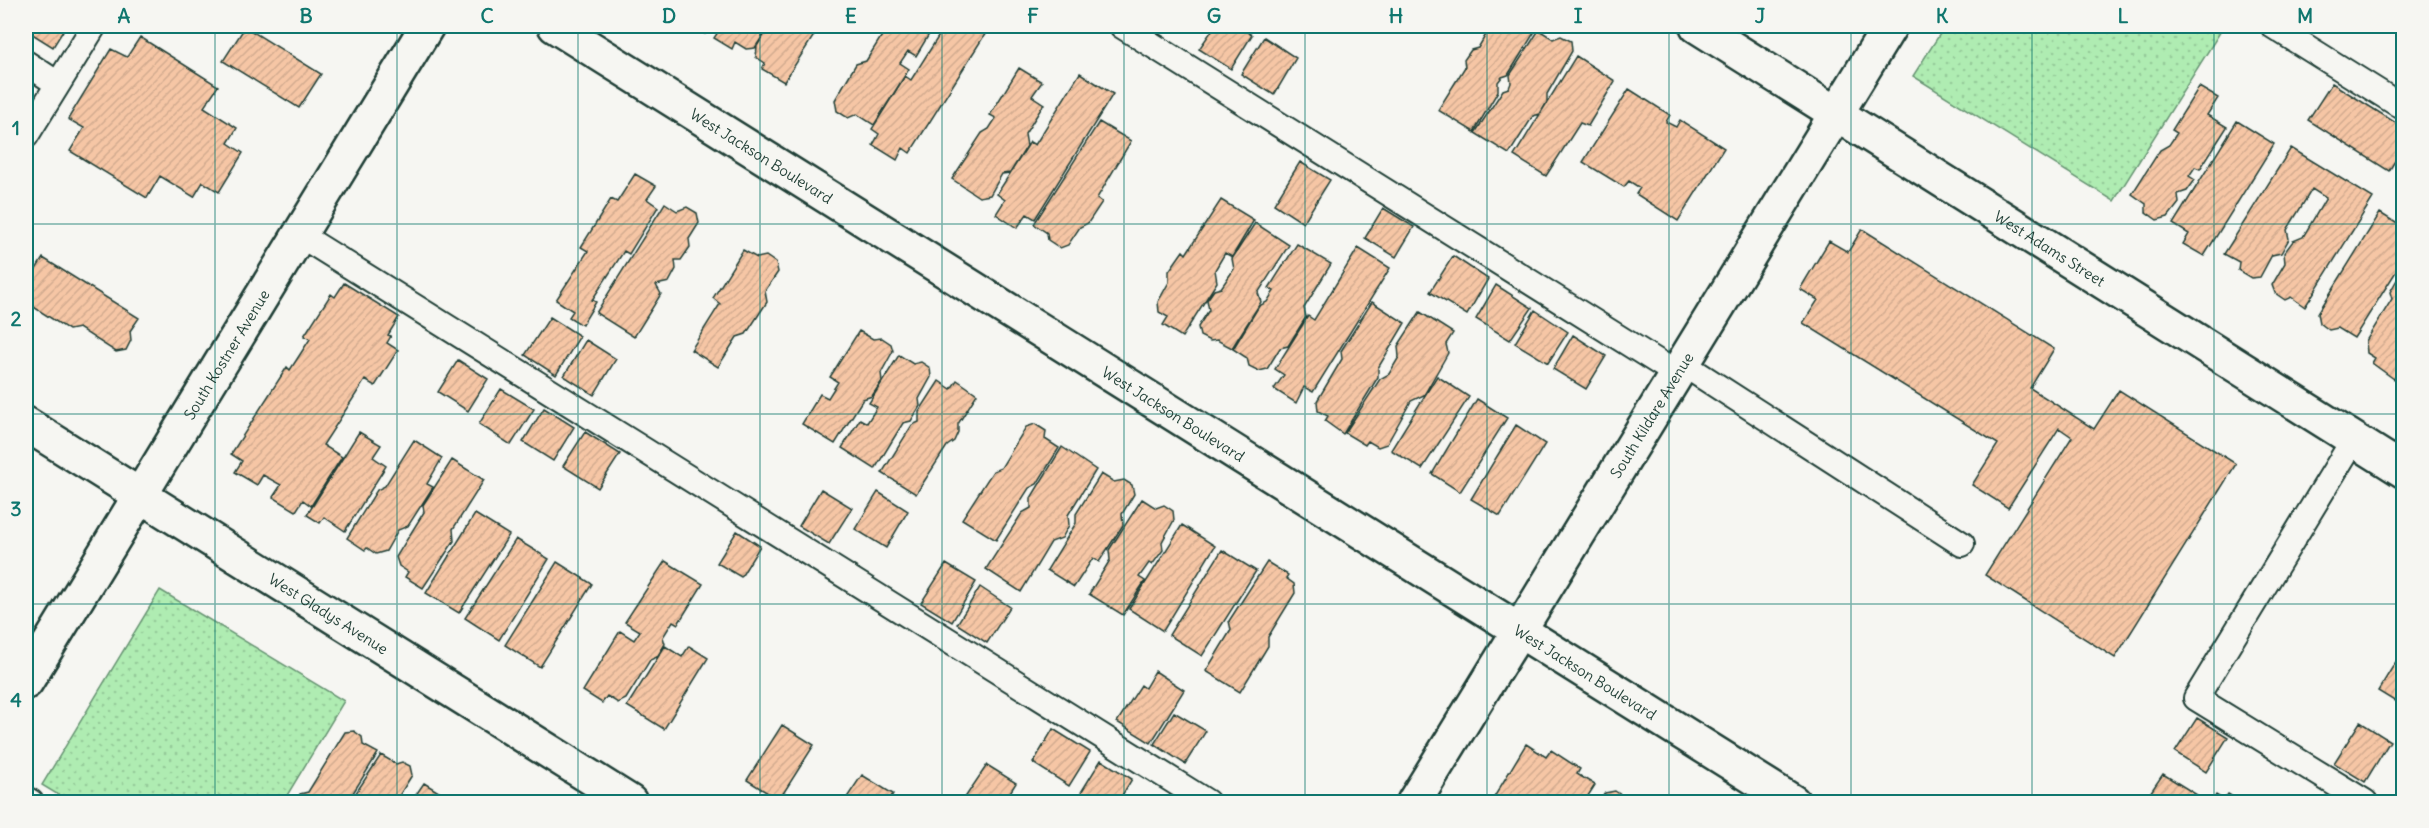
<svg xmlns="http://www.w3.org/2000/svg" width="2429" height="828" viewBox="0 0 2429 828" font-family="Delius,sans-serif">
<defs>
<pattern id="grass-dots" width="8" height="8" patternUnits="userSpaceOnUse" patternTransform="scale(1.5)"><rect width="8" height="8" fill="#afecb2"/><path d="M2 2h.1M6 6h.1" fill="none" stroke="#96cb9a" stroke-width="1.8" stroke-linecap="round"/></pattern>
<pattern id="building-hatch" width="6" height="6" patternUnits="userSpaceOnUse" patternTransform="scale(1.5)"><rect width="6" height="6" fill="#f6c6a5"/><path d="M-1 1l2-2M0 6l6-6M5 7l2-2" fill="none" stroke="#d2ab8f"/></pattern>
</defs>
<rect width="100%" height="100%" fill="#f6f6f2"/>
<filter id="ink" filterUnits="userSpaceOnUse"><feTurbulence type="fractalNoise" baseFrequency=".0167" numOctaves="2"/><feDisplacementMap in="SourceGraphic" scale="12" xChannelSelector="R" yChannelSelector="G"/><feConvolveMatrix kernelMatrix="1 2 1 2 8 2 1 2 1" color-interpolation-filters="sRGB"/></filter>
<g filter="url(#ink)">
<path fill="url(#grass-dots)" stroke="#679473" stroke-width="1.5" d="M1945,26H2224L2114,201L1913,76Z
M160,590L344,701L283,802H70L42,785Z"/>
<path fill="url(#building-hatch)" stroke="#1f3d34" stroke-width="1.5" d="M26,26H66L53,47L26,30Z
M691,26H710L705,34Z
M722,26H769L755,48L746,49L735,42L732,49L714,38Z
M770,26H820L784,82L762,69L765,63L756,57L757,46Z
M888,26H934L916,56L908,51L900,63L909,69L874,125L857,114L848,118L837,111L835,100L856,64L866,61Z
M945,26H985L989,28L910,153L903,148L897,160L873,145L879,134L872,129L905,76L911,80Z
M1215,26H1237L1252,35L1231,69L1199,49Z
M1491,26H1533L1537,28L1508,75L1502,77L1498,82V91L1474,132L1438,110L1465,67L1464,60L1471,50L1478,48Z
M245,27L321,74L299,108L223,61Z
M1539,30L1553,39L1561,36L1571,41L1572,51L1547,94V102L1540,114L1533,116L1509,154L1475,133L1503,90L1509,88L1511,83L1510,75Z
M140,37L218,86L204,107L237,128L228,143L243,153L219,192L203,182L194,197L160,176L147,198L70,151L84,128L68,119L111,49L127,57Z
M1264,37L1296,58L1274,95L1241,74Z
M1576,56L1615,81L1588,126L1580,123L1546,176L1514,156Z
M1019,68L1042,82L1032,96L1044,104L1025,134L1027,146L1010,173L1002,174L990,195L979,197L952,179L982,133L989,129L996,118L990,115Z
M1080,73L1113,94L1035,219L1027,214L1017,228L996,214L1005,200L997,194L1030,142L1035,145Z
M2332,83L2404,128V146L2389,171L2308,120Z
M2199,87L2218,98L2207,115L2227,127L2200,169L2195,167L2189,176L2195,180L2187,191L2178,194L2179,203L2168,217L2157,220L2146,212V204L2132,194L2160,150L2169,145L2177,133L2172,130Z
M1629,89L1670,115L1666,122L1676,127L1680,120L1724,148L1678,221L1636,194L1640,188L1629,181L1624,187L1583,162Z
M2237,121L2274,144L2204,256L2183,244L2189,234L2173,224Z
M1099,122L1131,141L1097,198L1102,202L1088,223L1080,227L1068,245L1060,248L1048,240L1047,233L1034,224Z
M2291,148L2373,198L2305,307L2291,297L2285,300L2275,293L2272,285L2285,263L2284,253L2293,241L2303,237L2326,198L2312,189L2287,230L2289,239L2281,253L2272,255L2260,277L2251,278L2238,270L2239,262L2224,254Z
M1300,162L1330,180L1303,223L1274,204Z
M635,174L656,186L647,199L658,207L629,254L624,251L592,300L596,302L582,325L569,317L573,311L556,300L588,251L581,247L611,199L617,202Z
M1221,200L1254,220L1232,257L1225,253L1215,270L1217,282L1182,337L1163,325L1168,317L1159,312L1158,302L1169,282V271L1183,251L1186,254Z
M665,203L677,211L687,207L697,213L699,223L689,239L690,247L681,260H675L676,269L669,282L656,285L661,294L634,337L596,313Z
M1383,208L1414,227L1396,257L1365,238Z
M2380,213L2404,228V259L2354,338L2338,328L2329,330L2320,323L2318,313Z
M1255,223L1289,245L1258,293L1261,302L1232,348L1217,340L1210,341L1200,336L1198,327L1209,310L1207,300L1214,290L1221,288L1234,269L1232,259Z
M1862,229L2054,349L2030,388L2094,429L2119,390L2236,464L2115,658L1985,575L2072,437L2059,428L2008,508L1972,485L1998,444L1803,323L1818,300L1800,289L1829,241L1848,252Z
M1297,244L1331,264L1304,308L1306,317L1288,346L1280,348L1267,369L1259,371L1249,366L1247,358L1233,349L1259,306L1267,302L1274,291L1269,288Z
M1358,248L1390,268L1313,392L1304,387L1296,403L1274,389L1284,375L1275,369L1308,316L1314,320Z
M743,250L757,258L766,256L776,263L778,272L765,291L767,302L746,334L737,337L718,367L691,350L720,304L713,298Z
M1453,256L1488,279L1467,315L1430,292Z
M43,258L139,318L130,331L131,340L126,350L116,352L79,328L69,330L26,302V285Z
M2404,277V364L2394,379L2372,363L2375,358L2367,353L2366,341L2392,299L2390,292L2398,278Z
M344,283L399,317L388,335L391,336L387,343L398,350L375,386L365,380L323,445L342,457L311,506L303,500L296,511L273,497L281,485L263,475L257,485L235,472L242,461L231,454L287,367L290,370L310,339L304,336L331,294L335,297Z
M1496,285L1532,308L1510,340L1476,319Z
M1372,302L1405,323L1378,368V377L1343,434L1325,421L1328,416L1318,411L1317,401L1342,359L1341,351Z
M1535,310L1568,332L1548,363L1515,343Z
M1420,312L1453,333L1446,344L1448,353L1424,395L1411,401L1387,444L1378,447L1368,441L1365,445L1345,433L1380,379L1389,374L1399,357L1398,346Z
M550,317L580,336L556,375L525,355Z
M859,331L873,339L882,338L891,344L893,351L881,373L882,381L872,396L863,399L835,444L802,424L820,394L828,398L838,382L830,377Z
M1573,335L1606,356L1586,389L1553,369Z
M586,340L616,359L594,395L564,376Z
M899,355L913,364L921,362L930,368L931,377L919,399L920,406L911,421L903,423L875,469L842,448L860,419L867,423L877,407L869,403Z
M458,360L488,379L468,411L438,392Z
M1437,376L1469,397L1422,469L1391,450Z
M957,380L977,394L958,424V432L954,441L947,446L916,494L882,473L912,425L919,422V412L939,381L951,389Z
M501,389L534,409L511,445L479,424Z
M1477,399L1507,418L1460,492L1432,474Z
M544,408L574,427L553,461L523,442Z
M1035,424L1046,431L1045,439L1059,448L1037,484L1029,488L996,540L962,519L993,471L1001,468L1026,427Z
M1516,425L1545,444L1500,516L1471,499Z
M359,432L381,445L373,457L386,466L345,531L324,517L320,523L307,515Z
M585,432L620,454L598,488L563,466Z
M414,440L442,458L427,484L433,487L408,526L398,530L386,551L376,554L367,548L365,550L347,538L377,490L385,486Z
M1062,447L1096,470L1068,515L1069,525L1062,538L1051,542L1021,592L986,569L1022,513L1031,508V498Z
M452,460L484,480L453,529L454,541L423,588L405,577L408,572L399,566L396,557L424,512L423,505Z
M1101,474L1114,482L1124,480L1132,485L1134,494L1122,514L1123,525L1099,562L1093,558L1074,587L1047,570L1076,523V514Z
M821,489L852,508L829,544L799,526Z
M878,492L908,511L886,548L855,529Z
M1142,499L1156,508L1164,505L1173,511L1174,520L1162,542L1163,550L1152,565L1149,563L1139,577L1145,581L1123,615L1089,594L1110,560L1109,550Z
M475,514L509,535L459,613L426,593Z
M1182,525L1215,546L1163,631L1129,609Z
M737,531L760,546L741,577L717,563Z
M516,539L549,559L499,640L465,618Z
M1222,550L1256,571L1202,656L1169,635Z
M665,561L703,584L678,624L673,621L663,637L665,644L657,657L650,660L626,699L618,703L607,696L602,703L583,691L620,631L634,640L640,631L625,622Z
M557,562L592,584L540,667L505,645Z
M1267,562L1288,575L1286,578L1294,584L1295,593L1268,637V646L1240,692L1206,671L1231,630L1229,621Z
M946,564L976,582L952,622L921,603Z
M980,587L1010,607L987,643L957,624Z
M665,646L682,657L689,646L708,658L664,729L627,706Z
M2404,654V707L2378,691L2400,655Z
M1155,671L1184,690L1151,743L1117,722L1141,685L1145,688Z
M1174,712L1206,731L1185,764L1154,744Z
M2197,718L2228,737L2206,772L2175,752Z
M2360,722L2390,741L2365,782L2334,763Z
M782,725L814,745L779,800L747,780Z
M1053,729L1090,752L1069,786L1033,763Z
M354,731L362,737L363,745L378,753L348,801L295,802L300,794L308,792L345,732Z
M1526,744L1546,757L1551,750L1580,769L1577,774L1595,785L1584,802H1498L1493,799Z
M381,755L396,764L402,762L410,766L412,775L397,799V802H350Z
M1101,760L1132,779L1118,802H1094L1080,794Z
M987,765L1016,783L1004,802H962Z
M2163,774L2197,795L2192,802H2144Z
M862,775L893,794L888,802H844Z
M424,783L455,802H411Z
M1615,791L1624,797L1626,802H1599L1605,793Z
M2228,794L2241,802H2212L2216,795L2224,800Z"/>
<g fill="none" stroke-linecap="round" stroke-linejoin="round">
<g stroke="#1f3d34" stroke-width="28">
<path id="lane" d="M1122,26L1677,374
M2273,26L2404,108
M26,63L58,84
M26,136L94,26
M300,235L1207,802
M1683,364L1962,544
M2354,439L2196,698L2365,802
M26,799L31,802"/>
</g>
<g stroke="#1f3d34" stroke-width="38">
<g id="street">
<path id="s1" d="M1697,26L2404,471"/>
<path id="s2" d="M26,424L630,802"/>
<path id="s3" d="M1414,802L1890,26"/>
</g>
</g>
<g stroke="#1f3d34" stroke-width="38">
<g id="secondary">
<path id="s4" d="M555,26L1793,802"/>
<path id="s5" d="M26,682L427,26"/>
</g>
</g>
<use href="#lane" stroke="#f6f6f2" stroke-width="24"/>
<use href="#street" stroke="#f6f6f2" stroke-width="33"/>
<use href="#secondary" stroke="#f6f6f2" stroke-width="33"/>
</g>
</g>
<path fill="none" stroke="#0f766e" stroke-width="1.5" stroke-opacity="0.55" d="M215,26V802M397,26V802M578,26V802M760,26V802M942,26V802M1124,26V802M1305,26V802M1487,26V802M1669,26V802M1851,26V802M2032,26V802M2214,26V802M26,224H2404M26,414H2404M26,604H2404"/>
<g text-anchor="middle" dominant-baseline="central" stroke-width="4.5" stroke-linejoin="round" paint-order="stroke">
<g font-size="15" fill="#1f3d34" stroke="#f6f6f2">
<text stroke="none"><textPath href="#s4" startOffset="244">West Jackson Boulevard</textPath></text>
<text stroke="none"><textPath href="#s1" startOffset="417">West Adams Street</textPath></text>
<text stroke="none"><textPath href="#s5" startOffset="384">South Kostner Avenue</textPath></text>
<text stroke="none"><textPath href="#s4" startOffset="730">West Jackson Boulevard</textPath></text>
<text stroke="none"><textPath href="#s3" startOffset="454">South Kildare Avenue</textPath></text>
<text stroke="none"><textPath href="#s2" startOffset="357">West Gladys Avenue</textPath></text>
<text stroke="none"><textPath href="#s4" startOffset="1216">West Jackson Boulevard</textPath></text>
</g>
</g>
<rect width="2429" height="828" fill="none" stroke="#f6f6f2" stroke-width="66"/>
<rect x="33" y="33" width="2363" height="762" fill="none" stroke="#0f766e" stroke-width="2"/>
<g font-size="20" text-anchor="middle" font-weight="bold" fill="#0f766e">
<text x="124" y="23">A</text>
<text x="306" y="23">B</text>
<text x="487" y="23">C</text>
<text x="669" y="23">D</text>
<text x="851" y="23">E</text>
<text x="1033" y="23">F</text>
<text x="1214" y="23">G</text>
<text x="1396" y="23">H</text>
<text x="1578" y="23">I</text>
<text x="1760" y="23">J</text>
<text x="1942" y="23">K</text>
<text x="2123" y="23">L</text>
<text x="2305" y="23">M</text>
<text x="16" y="135">1</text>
<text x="16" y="326">2</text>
<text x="16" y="516">3</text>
<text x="16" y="707">4</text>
</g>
</svg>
